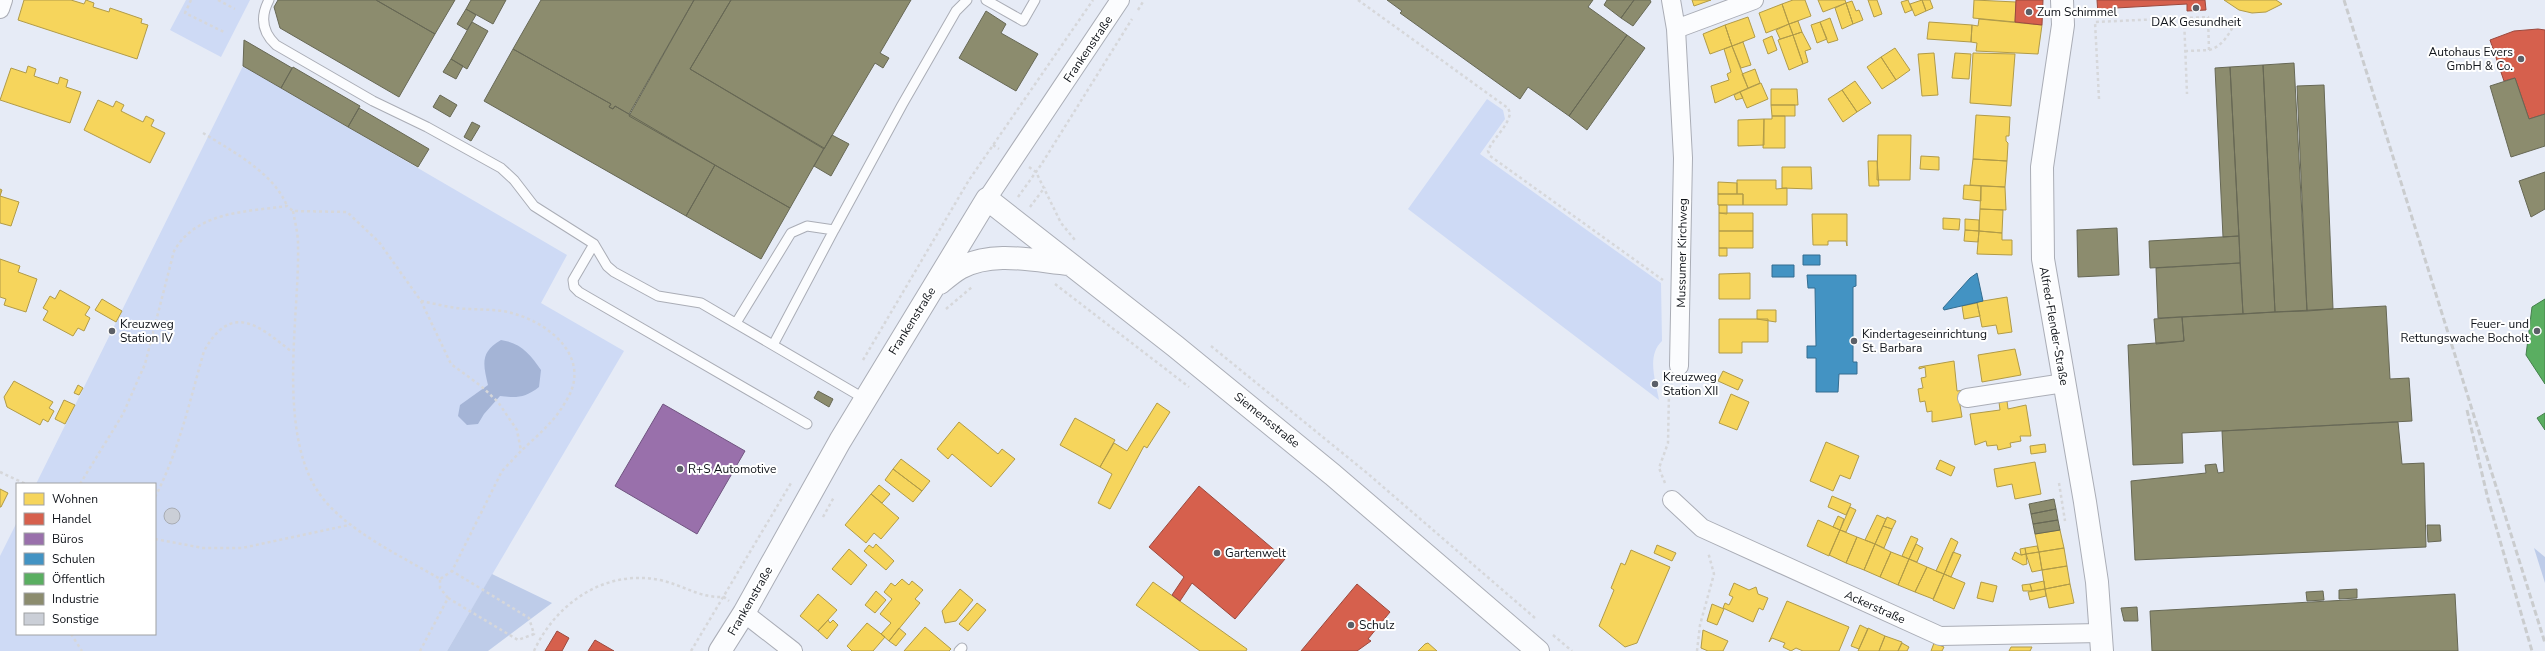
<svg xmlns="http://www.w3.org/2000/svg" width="2545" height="651" viewBox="0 0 2545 651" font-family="'Nunito Sans',sans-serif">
<rect width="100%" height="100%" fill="#e6ebf6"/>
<path fill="#cedaf5" d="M186,0H250L221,57L170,30Z
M243,66L567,255L541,303L624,351L447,651H0V556L17,522V634H155V484H36Z
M1487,99L1503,110L1505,119L1480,154L1661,283L1662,341C1646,356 1656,382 1659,400L1408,209Z"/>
<path fill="#becce9" d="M2534,548L2545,557V583Z
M492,574L552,603L488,651H447Z"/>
<path fill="#a4b4d6" d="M501,340C521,343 530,354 541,370L539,387C525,398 516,398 500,396L484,414L478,424L467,425L458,416L460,405L488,385C483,364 480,352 501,340Z"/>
<path fill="#f6d55c" stroke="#b19b48" d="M24,0H71L84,4L86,0L94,3L93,7L109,12L110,8L142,19L141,23L148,25L137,59L18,20Z
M1692,0H1711L1694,6Z
M1793,0H1805L1811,16L1789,24L1782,4Z
M1818,0H1845L1846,3L1823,12Z
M1868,0H1877L1882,14L1874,17Z
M1908,0L1912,10L1905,13L1901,2Z
M1922,0H1930L1933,8L1926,11Z
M1922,0L1926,11L1915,16L1910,4Z
M1974,0L2016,2L2015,22L1973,18Z
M2224,0H2276L2282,4L2266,12L2252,13L2239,10Z
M1852,1L1856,11L1859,10L1863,20L1853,24L1846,3Z
M1846,3L1853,24L1842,29L1835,8Z
M1782,4L1789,24L1766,33L1759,13Z
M1748,17L1755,37L1732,46L1725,25Z
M1830,18L1838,40L1828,43L1820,22Z
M1979,19L2042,25L2038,54L1976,51L1977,43L1971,42L1972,25L1978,26Z
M1798,21L1802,32L1793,35L1789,24Z
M1820,22L1827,39L1817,43L1811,25Z
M1929,22L1972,25L1971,42L1927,39Z
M1789,24L1793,35L1780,39L1776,30Z
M1725,25L1732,46L1710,54L1703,34Z
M1802,32L1811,49L1805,51L1808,62L1803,64L1793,35Z
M1793,35L1803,64L1789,70L1778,40Z
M1772,36L1777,50L1768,54L1763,40Z
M1743,42L1751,65L1741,68L1732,46Z
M1732,46L1748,88L1715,103L1711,86L1729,80L1727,74L1731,72L1724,49Z
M1895,48L1910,70L1896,80L1881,57Z
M1934,53L1938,95L1922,96L1918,54Z
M1955,53L1971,54L1969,79L1952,78Z
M1973,53L2015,54L2011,106L1970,103Z
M1881,57L1896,80L1882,89L1867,67Z
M28,66L36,69L34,76L58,84L60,77L68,80L66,87L81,92L70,123L0,100L11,68L26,73Z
M1755,69L1760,83L1748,88L1742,74Z
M1855,81L1871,103L1857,112L1842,90Z
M1761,83L1768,99L1747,108L1740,92Z
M1771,89H1797L1798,105H1771Z
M1842,90L1857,112L1843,122L1828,99Z
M1740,92L1743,98L1736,100L1734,95Z
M98,100L113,107L116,101L124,105L121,111L143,122L146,116L154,120L151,126L165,133L150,163L84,130Z
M1771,105H1795V116H1772Z
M1976,115L2010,117L2009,136H2006V141L2008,143L2007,161L1973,159Z
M1772,116H1785V148H1763L1764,119H1772Z
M1764,119V145L1738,146V120Z
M1878,135H1911L1910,180H1877Z
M1921,156L1939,157V170L1920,169Z
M1973,159L2007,161L2005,187L1970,185Z
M1868,161H1877L1879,186H1869Z
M1782,167H1811L1812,189L1782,188Z
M1737,180H1776V189L1787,188V205H1743V194H1737Z
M1718,182L1737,183V194H1718Z
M1964,185L1981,186V201L1963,199Z
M1981,186L2005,187L2006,210L1980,209Z
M0,189L2,190L0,196L19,202L11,226L0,223Z
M1718,194H1743V205H1718Z
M1719,205H1727V214L1719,213Z
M1980,209L2003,210L2002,233L1979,231Z
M1719,213H1753V231H1719Z
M1812,214H1847V246L1846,241H1828V245H1813Z
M1943,218L1960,219L1959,230L1943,229Z
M1965,219L1979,220V231L1965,230Z
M1965,230L1979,231L1978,242L1964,241Z
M1719,231H1753V248H1719Z
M1979,231L2002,233V240H2012V255L1977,254Z
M1719,248H1727V256H1719Z
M0,259L20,266L18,272L37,279L26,312L4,305L6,299L0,297Z
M1750,273V299H1719V274Z
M60,290L90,307L85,315L90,318L84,331L78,328L73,336L43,320L48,311L43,308L50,296L55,299Z
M2007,297L2012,332L1998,334L1996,325L1982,327L1977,302Z
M102,299L122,311L116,322L95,310Z
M1977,303L1980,316L1964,319L1962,306Z
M1757,310H1776V322L1757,319Z
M1719,319H1768V342H1742V353H1719Z
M2015,349L2021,375L1982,382L1978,355Z
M1954,361L1957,391L1965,390L1959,399L1962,417L1932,422V411L1927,412L1925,401L1920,402L1918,389L1923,388L1921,378L1926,377L1925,367L1919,369V367Z
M1723,371L1743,380L1738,390L1718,381Z
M14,381L53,402L49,408L54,411L48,422L43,419L40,425L7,407L4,397Z
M78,385L83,388L79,395L74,393Z
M1731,394L1749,402L1737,430L1719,423Z
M64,400L75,405L65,424L55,419Z
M2007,401L2008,409L2026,405L2031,436H2020L2021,441L2010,443L2011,447L1998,450L1997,445L1987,446L1986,441L1975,445L1970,414L2000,410L1999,402Z
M1157,403L1170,412L1147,448L1144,446L1110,509L1098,503L1112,474L1100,467L1114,443L1127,451Z
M1075,418L1115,440L1100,467L1060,445Z
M959,422L998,454L1002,449L1015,459L991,487L952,454L948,459L937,449Z
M1826,442L1859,456L1850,479L1840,475L1833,491L1810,481Z
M2045,444L2046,452L2031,454L2030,446Z
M901,459L930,481L922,491L893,469Z
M1940,460L1955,467L1951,476L1936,469Z
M2035,462L2041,494L2015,499L2012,484L1997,487L1994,469Z
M893,469L922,491L913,502L885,480Z
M879,485L890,494L882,503L871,494Z
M0,489L8,493L1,507H0Z
M871,494L899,518L881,539L874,533L866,543L845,525Z
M1832,496L1851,504L1846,515L1828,507Z
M1850,507L1856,510L1846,532L1840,530Z
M1877,515L1886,519L1875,544L1865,540Z
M1838,516L1844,519L1840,530L1833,527Z
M1887,517L1896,521L1892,529L1883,526Z
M1818,520L1840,530L1829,556L1807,546Z
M1883,526L1892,529L1884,548L1875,544Z
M1840,530L1857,537L1846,563L1829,555Z
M2060,530L2064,548L2039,552L2035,534Z
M1911,536L1918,539L1909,559L1902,556Z
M1857,537L1875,544L1864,570L1846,563Z
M1951,538L1958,542L1944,574L1936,571Z
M876,544L894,561L886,570L864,551L869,545L873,548Z
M1875,544L1891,552L1880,577L1864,570Z
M1916,544L1923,548L1917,562L1909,559Z
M1657,545L1676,553L1672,561L1654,553Z
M2037,546L2039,552L2026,554L2025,548Z
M2025,548L2026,554L2021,555L2020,549Z
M2064,548L2067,566L2042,570L2039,552Z
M849,549L867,565L851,585L832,569Z
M1631,550L1670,567L1637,643L1625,647L1599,626L1614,590L1611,588L1621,563L1625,565Z
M1891,552L1909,559L1898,585L1880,577Z
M1953,552L1961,555L1951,577L1944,574Z
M2015,552L2021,555L2026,554L2027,564L2023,565L2012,559Z
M2039,552L2042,570L2032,572L2026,554Z
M1909,559L1927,567L1915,592L1898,585Z
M2067,566L2070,584L2045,589L2042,570Z
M1927,567L1944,574L1933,599L1915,592Z
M1944,574L1965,583L1954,609L1933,600Z
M902,579L909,585L912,581L923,590L915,599L920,603L889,641L881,634L891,623L880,614L892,599L884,592L891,583L895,586Z
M2044,581L2045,589L2032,591L2030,584Z
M1153,582L1247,649L1246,651H1200L1136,605Z
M1981,582L1997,586L1993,602L1977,598Z
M1734,583L1749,590L1756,587L1758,594L1768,598L1763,610L1759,608L1753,622L1723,608L1725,603L1729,605L1733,597L1729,595Z
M2030,584L2032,591H2023L2022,585Z
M2070,584L2074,603L2049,608L2045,589Z
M960,589L973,600L956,621L945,623L942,611Z
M2045,589L2046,596L2030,600L2028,592Z
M876,591L886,600L875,613L865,605Z
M818,594L837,610L818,631L800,616Z
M1787,601L1849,627L1839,651H1803L1796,648L1791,651L1783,647L1785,643L1772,638L1769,642Z
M977,603L986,610L968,631L959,624Z
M1712,604L1724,609L1717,625L1707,621Z
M828,620L830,623L833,620L838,625L827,639L818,631Z
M867,623L885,637L873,651H852L847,646Z
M1860,625L1868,629L1859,649L1851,646Z
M925,627L951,649L949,651H904Z
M899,628L906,634L896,646L889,641Z
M1868,628L1885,636L1879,651H1858Z
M1703,630L1728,641L1723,651H1708L1701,648Z
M1885,636L1902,642L1898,651H1879Z
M1428,643L1437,651H1418L1425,644Z
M1902,643L1909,647L1907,651H1898Z
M1934,643L1944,647L1942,651H1931Z
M2011,647H2032L2030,651H2009Z"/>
<path fill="#d6604d" stroke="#9b493e" d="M2016,0H2043L2042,25L2015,22Z
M2097,0H2205L2206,10L2187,11V4L2116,8V15H2098Z
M2538,29L2545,30V114L2529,119L2515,78L2504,81L2490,40L2514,31Z
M1199,486L1285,559L1235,619L1192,583L1180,601L1172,595L1184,577L1149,547Z
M1357,584L1390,612L1368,639L1371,641L1357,651H1301Z
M557,631L569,638L562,651H545Z
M595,640L614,651H588Z"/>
<path fill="#9970ab" stroke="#705480" d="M663,404L745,451L697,534L615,486Z"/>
<path fill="#4393c3" stroke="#346d90" d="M1803,255H1820V265H1803Z
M1772,265H1794V277H1772Z
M1977,273L1983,301L1944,310L1943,308L1970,278Z
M1807,275H1856V286L1853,287V362H1857V374H1839L1838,392H1816V358H1807V346H1816L1815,288H1808Z"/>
<path fill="#5aae61" stroke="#44804c" d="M2545,299V384L2526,355L2532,307Z
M2545,413V430L2537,418Z"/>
<path fill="#8c8c6e" stroke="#676855" d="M278,0H376L435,34L399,97L280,28L274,7Z
M376,0H455L435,34Z
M471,0H506L493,24L466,9Z
M541,0H694L629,114L615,106L613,109L609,107L611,104L513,49Z
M694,0H731L690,69L824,148L790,208L629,116Z
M731,0H911L880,53L889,58L883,68L875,63L824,149L690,69Z
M1387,0H1593L1588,7L1627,35L1569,116L1528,87L1520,99L1400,13L1402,11Z
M1607,0H1634L1621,18L1604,5Z
M1634,0H1650L1651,2L1633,26L1621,18Z
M466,9L476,15L467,30L457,24Z
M986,11L1006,24L1001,33L1038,54L1016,91L959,58Z
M472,22L488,31L467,69L451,59Z
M1627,35L1645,48L1587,130L1569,116Z
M244,40L292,68L281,88L243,66Z
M513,49L611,104L609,107L613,109L615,106L715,165L686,216L484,101Z
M451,59L463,66L456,79L443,72Z
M2294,63L2307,311L2275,312L2263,65Z
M2263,65L2275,312L2243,314L2230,67Z
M293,67L360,106L348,127L281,88Z
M2230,67L2239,236L2223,237L2215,68Z
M2515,78L2529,119L2545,114V146L2511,157L2490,86Z
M2324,85L2333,309L2307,311L2297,86Z
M440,95L457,105L450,117L433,107Z
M359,108L429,149L418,167L348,127Z
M472,122L480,126L471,141L464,137Z
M832,135L849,144L831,176L814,166Z
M715,165L790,208L761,259L686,216Z
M2545,172V209L2531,217L2519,181Z
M2117,228L2119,275L2078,277L2077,230Z
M2239,236L2240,263L2150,268L2149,241Z
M2240,263L2243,314L2158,318L2156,268Z
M2386,306L2390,379L2409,378L2412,421L2182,433L2183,463L2133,465L2128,345L2184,341L2182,317Z
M2182,317L2184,341L2156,344L2154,319Z
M818,391L833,399L829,407L814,398Z
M2398,422L2402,464L2424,463L2426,547L2135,560L2131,481L2206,473L2205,465L2216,464L2218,473L2224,472L2222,431Z
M2054,499L2056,509L2031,514L2029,504Z
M2056,509L2058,520L2033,524L2031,514Z
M2058,520L2060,530L2035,534L2033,524Z
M2427,525H2440L2441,541L2428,542Z
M2357,589V598L2339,599V590Z
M2323,591L2324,600L2307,601L2306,592Z
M2455,594L2458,651H2152L2150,611Z
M2137,607L2138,621H2124L2121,608Z"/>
<path fill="#cbcfd7" stroke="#a8acb4" d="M164 516a8 8 0 1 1 16 0a8 8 0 1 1-16 0Z"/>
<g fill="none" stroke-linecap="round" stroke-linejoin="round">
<g stroke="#aaadb6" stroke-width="11">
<path id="lane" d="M269,0C260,17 262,32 276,45L373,101L427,127L501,168L514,180L534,206L594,244L607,266L614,272L658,296L701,303L865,399
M986,0L1023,21L1035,0
M834,230L902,105L956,11L967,0
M594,244L573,280L574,287L579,292L807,424
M736,323L791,233L807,226L834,230L773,345
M959,651L962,648"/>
</g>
<g stroke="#aaadb6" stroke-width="20">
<path id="street" d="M1671,0L1676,29L1683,158L1679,366
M0,9L3,0
M1676,29L1754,0
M987,199L1120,0
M1967,398L2064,383
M1672,500L1702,528L1940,636L2101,633
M744,613L793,651"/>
</g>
<g stroke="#aaadb6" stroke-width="24">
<path id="secondary" d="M2062,0L2063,25L2042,167L2043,259L2085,502L2097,582L2102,651
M940,283C946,278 953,272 960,268C993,250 1035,261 1070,264
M720,651L744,613L840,441L987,199L1175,346L1333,475L1538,651"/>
</g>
<path stroke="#d6d7da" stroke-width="2.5" stroke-dasharray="3 3" stroke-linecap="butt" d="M191,0L185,13L224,32
M218,0L235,9
M1358,0L1508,108L1510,113C1508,127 1493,138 1488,151L1490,156L1663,280
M1138,10L1144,0
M2184,18L2208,17L2209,50L2186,51
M2209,50C2222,47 2229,34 2235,23
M2099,99L2095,22L2184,18L2187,94
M203,133C232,151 274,173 287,206
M993,145L999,149
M1029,167L1036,172L1061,223L1075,240
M1018,197L1041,165L1132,19
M1030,207L1045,187
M293,211C295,222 298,233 298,244C300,317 274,441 325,501C353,534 403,557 440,579
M1055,284L1189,387
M421,301C437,304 454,309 470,309C485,310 500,309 515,314C553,325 592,360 566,401C555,421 538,435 521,451
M946,309L972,287
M1211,346L1367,473L1535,618
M863,360L969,180L1093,0
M0,472L26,484
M1665,483L1659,468L1668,443L1669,392L1672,384
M2059,483L2065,521
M80,484L123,414L145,364L174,251C197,211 246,212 287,206L293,211L347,212L379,242L421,301L451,364L481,386L498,402L517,430L521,451L502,471L452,571L440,579
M155,497C179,451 190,400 204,351C232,301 259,326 292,352
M823,517L834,497
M155,539L203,548H242L349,525
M448,598L518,640L534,634L529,618L452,571
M71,634L82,651
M1553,635L1572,651
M420,651L448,598L440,588V579
M534,651C556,603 605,569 660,580C683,585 699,598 724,597L729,601
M691,651L791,483
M1697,651L1700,625L1714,574L1708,552"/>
<use href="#lane" stroke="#fbfcfe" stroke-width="9"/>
<use href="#street" stroke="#fbfcfe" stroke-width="18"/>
<use href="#secondary" stroke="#fbfcfe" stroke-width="22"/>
<path stroke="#caccce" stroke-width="3" stroke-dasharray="6 3" stroke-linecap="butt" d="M2344,0L2545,643
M2467,410L2488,499L2532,651"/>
</g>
<g fill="#5b5f67" stroke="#fff" stroke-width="1.5">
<circle cx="2196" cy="8" r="4"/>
<circle cx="2029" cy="12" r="4"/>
<circle cx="2521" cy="59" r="4"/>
<circle cx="112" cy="331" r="4"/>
<circle cx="2537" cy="331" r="4"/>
<circle cx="1854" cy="341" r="4"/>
<circle cx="1655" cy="384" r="4"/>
<circle cx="680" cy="469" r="4"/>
<circle cx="1217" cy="553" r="4"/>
<circle cx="1351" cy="625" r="4"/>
</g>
<g text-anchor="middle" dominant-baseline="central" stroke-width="4" stroke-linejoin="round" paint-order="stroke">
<g font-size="12" fill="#10141a" stroke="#fff" text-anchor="start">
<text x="2037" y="12">Zum Schimmel</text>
<text x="2196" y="22" text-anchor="middle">DAK Gesundheit</text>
<text x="2513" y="52" text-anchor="end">Autohaus Evers<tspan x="2513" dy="14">GmbH &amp; Co.</tspan></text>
<text x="120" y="324">Kreuzweg<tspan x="120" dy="14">Station IV</tspan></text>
<text x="2529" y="324" text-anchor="end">Feuer- und<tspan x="2529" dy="14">Rettungswache Bocholt</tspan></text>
<text x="1862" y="334">Kindertageseinrichtung<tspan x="1862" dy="14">St. Barbara</tspan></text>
<text x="1663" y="377">Kreuzweg<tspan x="1663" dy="14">Station XII</tspan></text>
<text x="688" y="469">R+S Automotive</text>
<text x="1225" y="553">Gartenwelt</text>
<text x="1359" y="625">Schulz</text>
</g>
<g font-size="12" fill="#10141a" stroke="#fff">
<text transform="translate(1088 49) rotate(-56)">Frankenstraße</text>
<text transform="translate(1682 253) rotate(-89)">Mussumer Kirchweg</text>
<text transform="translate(912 321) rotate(-58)">Frankenstraße</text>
<text transform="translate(2054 326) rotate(80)">Alfred-Flender-Straße</text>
<text transform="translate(1267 420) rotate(39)">Siemensstraße</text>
<text transform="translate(750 601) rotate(-60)">Frankenstraße</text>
<text transform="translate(1875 607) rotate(24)">Ackerstraße</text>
</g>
</g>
<rect x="16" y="483" width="140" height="152" fill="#ffffff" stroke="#9fa1a3"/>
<rect x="24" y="493" width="20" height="12" fill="#f6d55c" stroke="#9fa1a3"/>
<text x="52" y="503" font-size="12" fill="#10141a">Wohnen</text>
<rect x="24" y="513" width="20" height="12" fill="#d6604d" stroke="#9fa1a3"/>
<text x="52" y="523" font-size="12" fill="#10141a">Handel</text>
<rect x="24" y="533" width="20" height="12" fill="#9970ab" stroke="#9fa1a3"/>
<text x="52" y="543" font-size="12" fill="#10141a">Büros</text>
<rect x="24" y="553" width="20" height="12" fill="#4393c3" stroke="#9fa1a3"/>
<text x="52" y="563" font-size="12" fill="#10141a">Schulen</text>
<rect x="24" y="573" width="20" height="12" fill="#5aae61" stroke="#9fa1a3"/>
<text x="52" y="583" font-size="12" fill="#10141a">Öffentlich</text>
<rect x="24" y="593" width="20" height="12" fill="#8c8c6e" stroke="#9fa1a3"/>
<text x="52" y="603" font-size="12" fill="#10141a">Industrie</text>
<rect x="24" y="613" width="20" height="12" fill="#cbcfd7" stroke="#9fa1a3"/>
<text x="52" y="623" font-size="12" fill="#10141a">Sonstige</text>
</svg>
